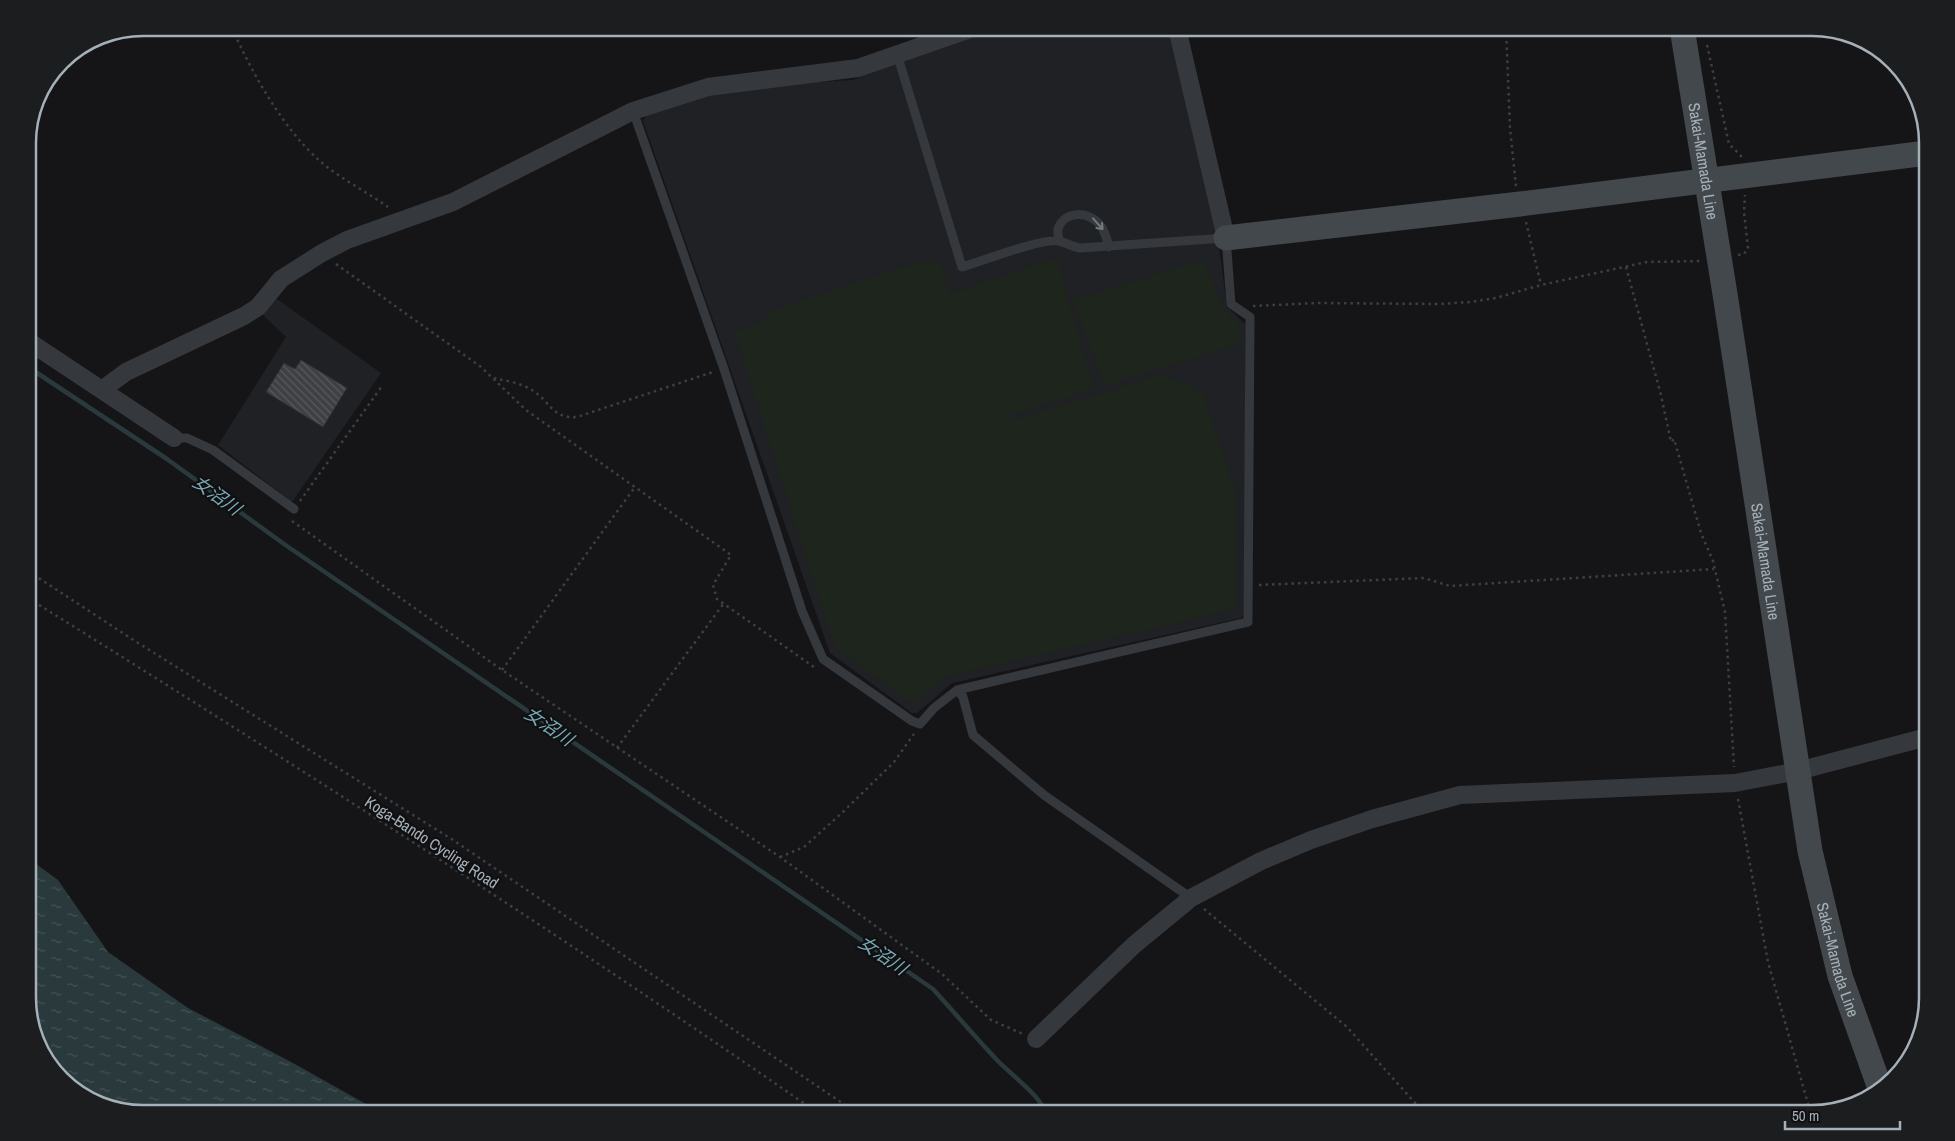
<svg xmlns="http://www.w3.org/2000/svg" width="1955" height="1141" viewBox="0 0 1955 1141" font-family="'Archivo Narrow','Noto Sans JP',sans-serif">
<defs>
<pattern id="water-ripples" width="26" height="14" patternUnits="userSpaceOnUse" patternTransform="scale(1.25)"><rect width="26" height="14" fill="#29393c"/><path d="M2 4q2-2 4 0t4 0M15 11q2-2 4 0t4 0" fill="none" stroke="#455356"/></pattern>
<pattern id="building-back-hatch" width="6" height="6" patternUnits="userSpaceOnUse" patternTransform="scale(1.25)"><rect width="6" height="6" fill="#3e4044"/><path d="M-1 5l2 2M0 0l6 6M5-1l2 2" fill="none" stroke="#57595d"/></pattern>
</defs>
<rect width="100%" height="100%" fill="#151517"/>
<path fill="#202124" d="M991,28H1168L1218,239L1227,307L1245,324L1246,611L1241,618L952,683L917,713H912L830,653L643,121L647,114L710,93L801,83L853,80L916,54Z
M274,297L381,373L292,502L218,445L286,337L262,314Z"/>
<path fill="#1d251c" d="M1056,258L1095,389L1011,415L1012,420L1097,395L1161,374L1202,391L1236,491V609L948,676L913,704L835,647L734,332L767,320V312L921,261L940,262L950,294Z
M1203,259L1225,311L1240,326L1241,343L1105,386L1073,301Z"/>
<path fill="url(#water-ripples)" d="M28,858L58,880L108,952L188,1008L293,1063L382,1113H143L85,1098L43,1056L28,1005Z"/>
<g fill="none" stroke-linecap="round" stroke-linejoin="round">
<path stroke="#29393c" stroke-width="4.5" d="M28,367L167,459L284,544L933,989C954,1012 975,1037 997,1060C1011,1075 1039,1094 1046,1113"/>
</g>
<path fill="url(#building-back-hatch)" stroke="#2e3033" d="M301,360L347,388L323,427L266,392L284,363L295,369Z"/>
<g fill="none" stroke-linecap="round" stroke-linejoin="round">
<path stroke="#3b4043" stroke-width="2.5" stroke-dasharray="2.5 4" stroke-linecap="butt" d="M232,28C252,73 283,129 321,162C341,179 367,192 388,207
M1506,28L1510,128L1516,186
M1707,45L1729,144L1742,157
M1526,222L1541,285
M1738,255L1744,254L1748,248L1744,212L1745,195
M336,264L481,367L526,410L731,555L713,585L717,599L814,667
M1626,267L1661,395L1671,442L1674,439L1701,533L1713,561L1725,612L1734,767
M1253,306L1318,303L1438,304L1470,302L1496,298L1541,285L1647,262L1700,261
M494,378C506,381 521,383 532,390C550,401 552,419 577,417L713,372
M300,501L382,386
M292,521L502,670L780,857L942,974L991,1020L1023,1034
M28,571L135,641L453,840L857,1113
M1259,585L1424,578L1450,586L1714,569
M28,598C294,764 560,934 818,1113
M502,670L635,487
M617,748L724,603
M1738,799L1768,962L1810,1111L1802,1113
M780,857L804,847L844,811L894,762L914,734
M1204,909L1347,1027L1424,1113"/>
<path stroke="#35383c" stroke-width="9" d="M633,111L724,369L802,611L823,659L912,721L920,724L934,708L957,690L1248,622L1250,317L1231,304L1226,238L1080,248C1072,247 1065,242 1058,241C1038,239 983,261 962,267L897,54
M1059,241C1059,237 1057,232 1058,229C1064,210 1090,211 1100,225C1105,231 1107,239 1109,247
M174,438H187L213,450L294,509
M957,690L963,697L973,735L1044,795L1191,898"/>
<path stroke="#35383c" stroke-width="18" d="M1177,28L1226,238
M28,341L174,438
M103,389L126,372L244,316L258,307L281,279L322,253L347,240L453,202L633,111L708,87L858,68L973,28
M1036,1039L1134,945L1191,898L1261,861L1311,840L1372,819L1460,795L1735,783L1798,771L1927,737"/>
<g stroke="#43484c" stroke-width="25">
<path id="s1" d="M1682,28L1725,294L1810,851L1840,976L1880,1088"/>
<path d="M1226,238L1520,204L1927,153"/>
</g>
</g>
<defs><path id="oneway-shaft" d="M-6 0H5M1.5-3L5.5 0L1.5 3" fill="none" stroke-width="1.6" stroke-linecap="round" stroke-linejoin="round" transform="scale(1.25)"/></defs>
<use stroke="#737a80" href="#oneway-shaft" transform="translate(1098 224) rotate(48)"/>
<g text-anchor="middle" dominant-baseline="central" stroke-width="4.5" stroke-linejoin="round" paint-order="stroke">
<g font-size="16" fill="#a5b0b8" stroke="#101012">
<text stroke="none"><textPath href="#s1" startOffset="135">Sakai-Mamada Line</textPath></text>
<text stroke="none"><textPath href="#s1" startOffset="540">Sakai-Mamada Line</textPath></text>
<text transform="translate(432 842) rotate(33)">Koga-Bando Cycling Road</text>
<text stroke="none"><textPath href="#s1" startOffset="945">Sakai-Mamada Line</textPath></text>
</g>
<g font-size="18" font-style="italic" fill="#79abb7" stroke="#101012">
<text transform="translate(217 495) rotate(36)">女沼川</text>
<text transform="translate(549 726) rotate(34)">女沼川</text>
<text transform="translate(883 955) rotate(34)">女沼川</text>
</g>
</g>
<path d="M0 0H1955V1141H0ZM143 36H1812A107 107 0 0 1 1919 143V998A107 107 0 0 1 1812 1105H143A107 107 0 0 1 36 998V143A107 107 0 0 1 143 36Z" fill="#1c1d1f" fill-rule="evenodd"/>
<path fill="none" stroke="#a5b0b8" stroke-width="2.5" d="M143 36H1812A107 107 0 0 1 1919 143V998A107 107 0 0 1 1812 1105H143A107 107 0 0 1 36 998V143A107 107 0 0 1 143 36Z"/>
<path d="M1785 1121v8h115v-8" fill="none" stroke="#a5b0b8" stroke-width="2.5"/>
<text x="1792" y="1121" font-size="15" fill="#a5b0b8" stroke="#101012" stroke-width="4" paint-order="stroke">50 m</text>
</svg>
